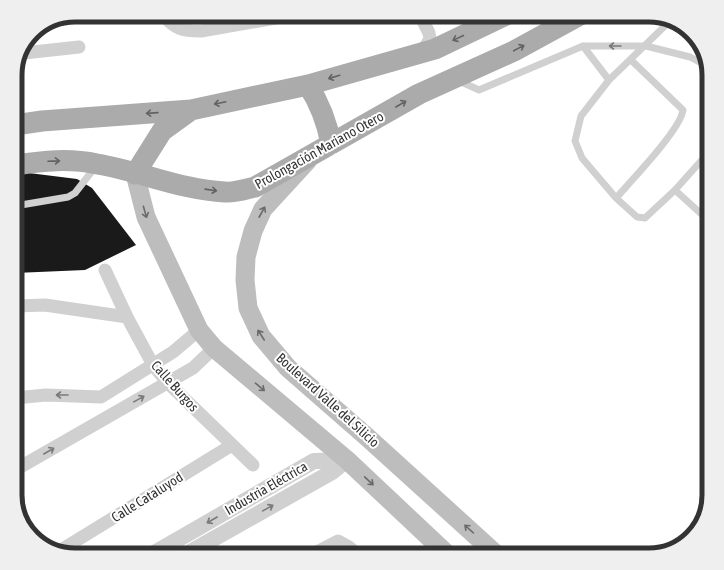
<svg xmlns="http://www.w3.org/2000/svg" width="724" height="570" viewBox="0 0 724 570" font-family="'Asap Condensed',sans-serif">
<rect width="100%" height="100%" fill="#fff"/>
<path fill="#1a1a1a" d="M29,173L77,179L92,188L136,245L85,270L15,273V175Z"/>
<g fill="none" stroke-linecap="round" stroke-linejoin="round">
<path stroke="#d0d0d0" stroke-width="7" d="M669,22L609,80L581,116L575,141L582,158L616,198L637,217L645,218L675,190L709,152
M583,46L609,80
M457,80L479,90L583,46H646L690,57L707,66
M700,162L709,170
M675,190L709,221
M616,198C631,181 681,129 683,110L631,60
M15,206L68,197L75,193L96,166"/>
<path stroke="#d0d0d0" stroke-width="13" d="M163,15C175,29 182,31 201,31L293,15
M420,15L429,33L430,39L422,52
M460,15L470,21L484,25
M24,53L79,47
M105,270L127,317L153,365L168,383L253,465
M15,306L45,305L127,317
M101,397L173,352L199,330
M15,398L46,395L101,397
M15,470L193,368L214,348
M61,550L232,445
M311,555L338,541L349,547L358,555"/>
<path stroke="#d0d0d0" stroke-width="16" d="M151,555L314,461L347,460
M185,555L332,472L347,460"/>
<path stroke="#bdbdbd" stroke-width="19" d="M308,160L263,209L253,231L246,257L245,280L248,308L261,336L288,368L367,437L497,555
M135,174L146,217L199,330L214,348L347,460L448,555"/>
<path stroke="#ababab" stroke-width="21" d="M308,85C320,104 327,122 331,144
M15,125L42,121L191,110L308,85L435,49L506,15
M15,165C43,161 69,158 97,164C140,171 181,190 225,192C235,193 246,189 255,187L419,94L514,51L580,15
M135,174L162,131L191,110"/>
</g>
<defs><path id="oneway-shaft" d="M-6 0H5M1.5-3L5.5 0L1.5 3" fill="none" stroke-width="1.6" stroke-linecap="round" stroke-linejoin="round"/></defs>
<g stroke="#636363">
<use href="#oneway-shaft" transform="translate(458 38) rotate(155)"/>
<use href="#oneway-shaft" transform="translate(519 48) rotate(-28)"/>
<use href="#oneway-shaft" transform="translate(334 77) rotate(164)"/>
<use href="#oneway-shaft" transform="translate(220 103) rotate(168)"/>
<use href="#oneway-shaft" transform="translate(401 104) rotate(-30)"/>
<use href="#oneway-shaft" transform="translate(152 113) rotate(176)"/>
<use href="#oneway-shaft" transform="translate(54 161) rotate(-2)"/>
<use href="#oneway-shaft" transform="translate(211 190) rotate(8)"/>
</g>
<g stroke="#7a7a7a">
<use href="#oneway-shaft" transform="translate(615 46) rotate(-180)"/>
<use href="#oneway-shaft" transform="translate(62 395) rotate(180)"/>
<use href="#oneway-shaft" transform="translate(139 399) rotate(-29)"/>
<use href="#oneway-shaft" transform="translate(49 451) rotate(-30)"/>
<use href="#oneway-shaft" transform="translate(268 508) rotate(-29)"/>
<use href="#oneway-shaft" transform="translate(212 520) rotate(150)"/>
</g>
<g stroke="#6a6a6a">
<use href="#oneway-shaft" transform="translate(145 212) rotate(74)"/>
<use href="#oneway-shaft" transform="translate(262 212) rotate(-61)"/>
<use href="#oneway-shaft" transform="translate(261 335) rotate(-123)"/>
<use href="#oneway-shaft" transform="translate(260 387) rotate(40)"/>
<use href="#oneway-shaft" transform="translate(369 481) rotate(43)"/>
<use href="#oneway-shaft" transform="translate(469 529) rotate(-138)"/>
</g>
<g text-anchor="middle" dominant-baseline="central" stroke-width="4" stroke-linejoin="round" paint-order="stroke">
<g font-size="14" fill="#333" stroke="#fff">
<text transform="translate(319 150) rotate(-29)">Prolongación Mariano Otero</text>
<text transform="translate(175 386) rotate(48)">Calle Burgos</text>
<text transform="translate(328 400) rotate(42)">Boulevard Valle del Silicio</text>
<text transform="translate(266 488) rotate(-30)">Industria Eléctrica</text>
<text transform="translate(147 497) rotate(-32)">Calle Cataluyod</text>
</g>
</g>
<path d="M0 0H724V570H0ZM75 22H649A53 53 0 0 1 702 75V495A53 53 0 0 1 649 548H75A53 53 0 0 1 22 495V75A53 53 0 0 1 75 22Z" fill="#efefef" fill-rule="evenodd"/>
<path fill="none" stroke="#333" stroke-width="5" d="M75 22H649A53 53 0 0 1 702 75V495A53 53 0 0 1 649 548H75A53 53 0 0 1 22 495V75A53 53 0 0 1 75 22Z"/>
</svg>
